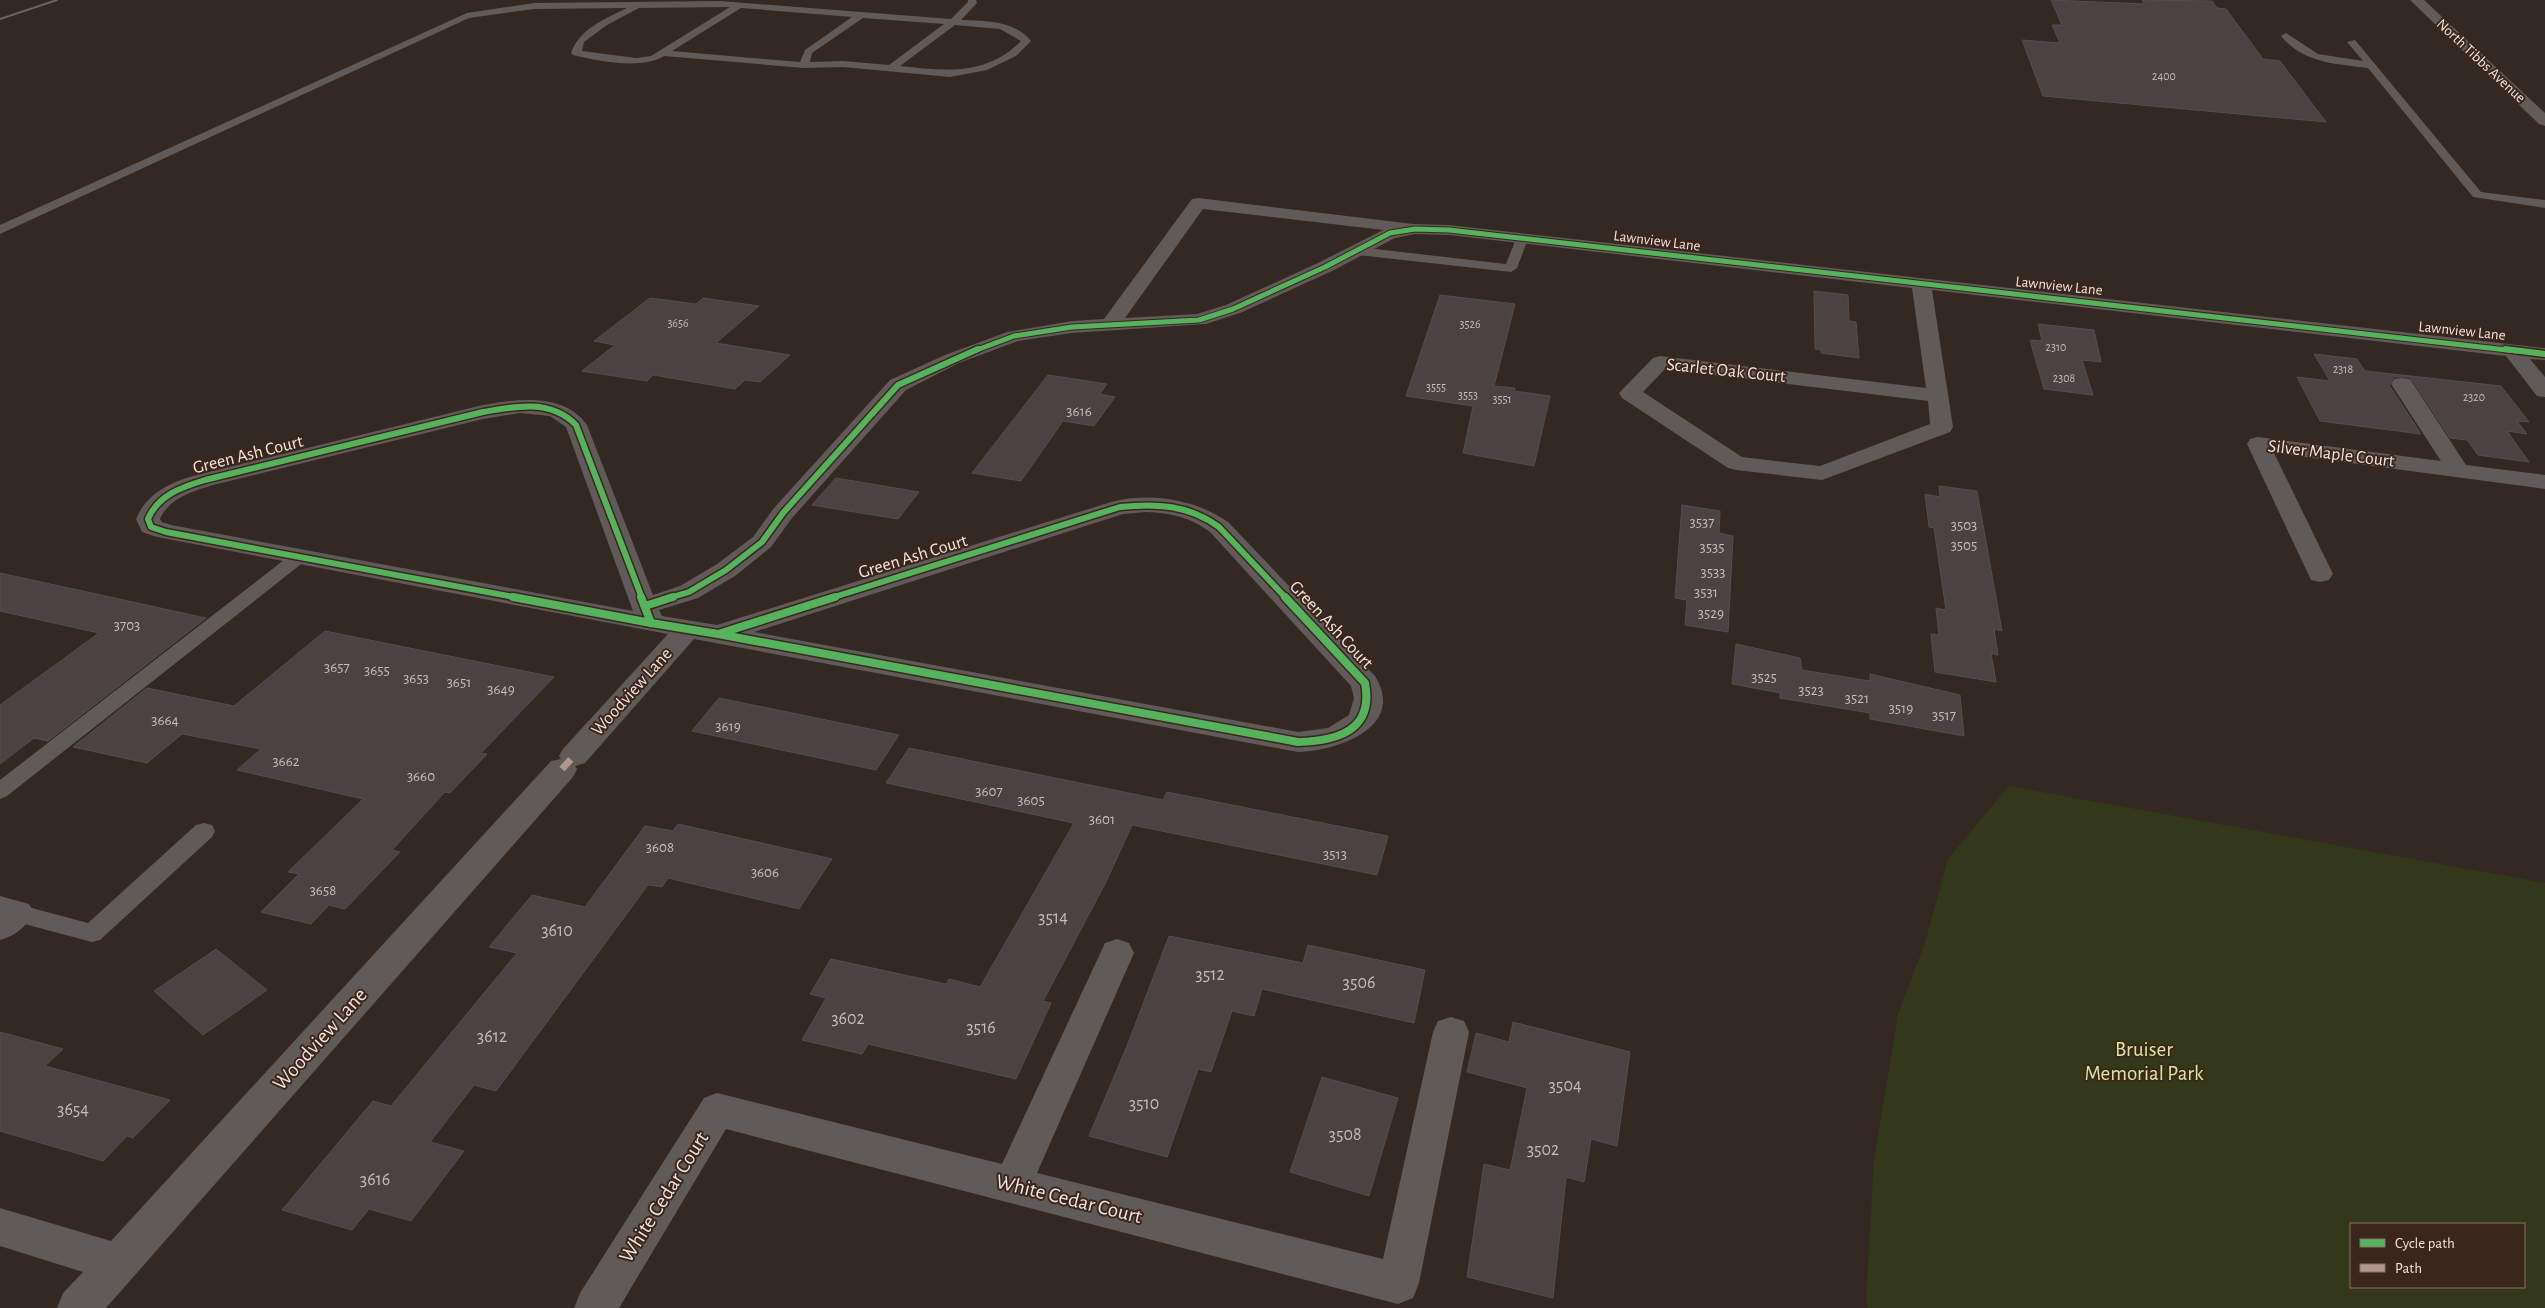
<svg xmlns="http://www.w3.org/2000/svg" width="2545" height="1308" viewBox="0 0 2545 1308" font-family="'Alegreya Sans',sans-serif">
<rect width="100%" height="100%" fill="#342822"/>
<path fill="#34381b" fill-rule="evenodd" d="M2009,786L2545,883V1308H1869L1866,1303L1874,1161L1898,1014L1925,943L1948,859ZM2524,1224V1287H2351V1224Z"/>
<path fill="#4a4243" stroke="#554d50" d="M2051,0L2144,4L2142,0L2212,1L2217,8L2226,9L2263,59L2280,61L2326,122L2043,96L2022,40L2060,43L2052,25H2062Z
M1814,291L1848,295L1849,321L1856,322L1859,358L1821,353V350L1815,349Z
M1440,295L1515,304L1494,386L1515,388L1514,391L1550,396L1534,466L1463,453L1473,406L1406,396Z
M650,298L696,304L703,298L759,306L716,343L790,355L760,382L745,380L735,389L653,375L647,381L582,371L615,345L594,341Z
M2038,324L2094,330L2101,362L2082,360L2093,395L2044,389L2030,340L2042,341Z
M2314,354L2357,359L2365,371L2501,386L2529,422L2517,421L2527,434L2507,431L2529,462L2478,455L2467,440L2450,438L2410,377H2394L2389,385L2421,434L2320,421L2297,377L2330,381Z
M1048,375L1107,384L1100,394L1115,397L1094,426L1063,421L1021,481L972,473Z
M836,478L919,492L898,519L812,505Z
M1939,486L1977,491L2002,631L1994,629L1998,655L1991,653L1996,682L1935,672L1931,634L1939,635L1936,608L1946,610L1934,528L1929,527L1925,494L1940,497Z
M1682,505L1720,511L1719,533L1733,536L1728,632L1685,625L1687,600L1675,598Z
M0,573L206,618L48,741L34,738L0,764V705L99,633L0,611Z
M325,631L554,677L481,753L487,754L450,793L445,792L392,850L400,852L345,909L329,905L311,924L261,912L299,874L288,872L363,799L237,770L261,749L182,734L147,763L73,747L147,688L234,706Z
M1736,644L1800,658L1802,670L1870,681V674L1960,695L1964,736L1870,719V713L1780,698V693L1732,684Z
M719,698L899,735L876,770L692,731Z
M909,748L1163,800L1167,792L1388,836L1377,875L1132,825L1106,882L1043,1001L1051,1003L1016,1079L868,1044L862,1054L802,1040L826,998L810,994L831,959L946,984L949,979L980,987L1074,823L886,783Z
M678,824L832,859L799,909L668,878L662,887L648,885L496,1091L474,1085L430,1142L464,1151L411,1221L369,1209L352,1230L282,1210L373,1101L391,1106L517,953L489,947L532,895L585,907L645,826L673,831Z
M1169,936L1303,963L1308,945L1425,970L1414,1023L1262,989L1254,1016L1232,1011L1211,1072L1198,1069L1167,1157L1089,1136L1127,1046Z
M216,949L267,990L203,1035L154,991Z
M1513,1022L1630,1052L1617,1146L1591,1139L1584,1182L1566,1177L1553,1298L1467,1277L1484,1164L1510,1170L1527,1088L1467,1072L1476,1033L1509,1042Z
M0,1032L63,1049L45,1066L170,1100L133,1138L127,1136L103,1161L0,1131Z
M1322,1077L1398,1098L1369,1196L1290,1172Z"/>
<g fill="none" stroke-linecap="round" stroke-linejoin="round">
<path fill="#605a58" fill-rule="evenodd" d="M968,0H976L977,3L961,20C986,21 1014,20 1031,41L1016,56L987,70L950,77L843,67L804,68L664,56C642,70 597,61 573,55L571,53C579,29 605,19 627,8L534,9L469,18L0,234V225L467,13L534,3L720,1L951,19L968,2ZM730,7L651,56L636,58L582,51L584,42L607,25L639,8ZM741,8L852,17L805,50L800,62L672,51ZM863,18L944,24L889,65L843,61L810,62L812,53ZM955,25L1000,29L1021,41C986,76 945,71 900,66Z
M2286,33L2318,54L2363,61L2347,42L2355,40L2481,192L2545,200V208L2473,197L2368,68C2336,64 2303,63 2281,36Z
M1522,235L1528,239L1517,268L1511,272L1358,255L1352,251L1358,247L1506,264L1516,239Z
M299,552L305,553L308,557L305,561L7,796L0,799V780L293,553Z
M204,823L212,825L215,831L212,837L100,940L92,942L17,922L9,919L6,913L9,907L17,904L88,923L196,825Z"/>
<path fill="#605a58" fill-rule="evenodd" d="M1198,198L1413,224L1449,225L2545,348V360L2530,359L2545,377V397L2537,396L2506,356L1932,290L1953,427L1950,432L1822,480L1736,470L1728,468L1622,398L1619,393L1653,358L1660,356L1926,388L1912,288L1449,235L1415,234L1395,238L1332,271L1240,313L1206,324L1072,333L1018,341L959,363L906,390L792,518L771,547L735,576L698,598L659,610L662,616L717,625L1111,502C1150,492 1195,499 1228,522L1375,676C1407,728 1336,751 1298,752L694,639L585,763L575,766L577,769L573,777L106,1308H57L63,1293L83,1272L0,1246V1208L111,1241L551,761L561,759L559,756L563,749L668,634L157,537L142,532L136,519C148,490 176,480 205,473L483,405C517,399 564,392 587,425L653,595L680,586L717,564L753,537L774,508L890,380L945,355L1007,332L1072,321L1104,319L1192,199ZM1203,209L1383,230L1318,263L1226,305L1197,314L1125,318ZM1665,369L1928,401L1930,424L1820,466L1742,457L1643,392ZM520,413L550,416L566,427L633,611L171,525L162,522L160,519C169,498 193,491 213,485L483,419ZM1146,512C1171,513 1190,517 1210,532L1351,686L1354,698L1349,715L1328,728L1298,732L754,632L1123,514Z
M2402,378L2410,379L2466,465L2545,475V489L2274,453L2333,574L2329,580L2320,582L2311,580L2247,444L2250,439L2258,437L2441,461L2391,384L2394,379Z
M0,896L29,904L34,913C26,927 15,936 0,940Z
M1117,939L1129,943L1134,953L1037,1173L1383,1259L1433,1032L1438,1021L1451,1017L1464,1021L1469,1032L1419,1283L1413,1298L1398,1304L726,1129L619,1308H574L580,1293L704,1098L717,1093L1002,1164L1105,943Z"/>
<path fill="#615c58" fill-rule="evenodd" d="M2410,0H2424L2545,113V126L2539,124Z"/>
<path stroke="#6a6461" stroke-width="2" d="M0,19L57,0"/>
<path stroke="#b2968c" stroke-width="7" stroke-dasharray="13 7" stroke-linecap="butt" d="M562,769L574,756"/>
<g stroke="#3b261b" stroke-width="7">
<path id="cycleway-far2" d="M974,351L1014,336L1072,327L1199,320L1233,309L1325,267L1390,233L1415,229L1449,230L2516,351"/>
</g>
<g stroke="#3b261b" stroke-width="9">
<path id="cycleway-far1" d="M2505,349L2545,354
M519,598L166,532L151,527L148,519C158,495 182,487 205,480L483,412C515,406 551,399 576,425L642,598
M669,598L689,592L726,570L762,542L783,513L898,385L978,349
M831,598L1120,507C1156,503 1189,505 1219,527L1286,598"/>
</g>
<g stroke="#3b261b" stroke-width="11">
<path id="cycleway" d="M513,597L651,623
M641,597L651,623
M645,606L673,597
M651,623L718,634
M718,634L1298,742C1338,741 1374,730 1365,683L1285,597
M718,634L835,597"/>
</g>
<use href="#cycleway-far2" stroke="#56b35d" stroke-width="5"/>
<use href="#cycleway-far1" stroke="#56b35d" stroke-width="6"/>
<use href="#cycleway" stroke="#56b35d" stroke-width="8"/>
</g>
<g text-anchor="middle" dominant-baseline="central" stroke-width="4" stroke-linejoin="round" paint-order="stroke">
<g font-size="12" fill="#c9bcb6">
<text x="2164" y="76">2400</text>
<text x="678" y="323">3656</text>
<text x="1470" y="324">3526</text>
<text x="2056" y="347">2310</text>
<text x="2343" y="369">2318</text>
<text x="2064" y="378">2308</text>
<text x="1436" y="387">3555</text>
<text x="1468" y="395">3553</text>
<text x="2474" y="397">2320</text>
<text x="1502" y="399">3551</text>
</g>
<g font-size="15" fill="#f3e4dd" stroke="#3b261b">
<text transform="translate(2481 61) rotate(43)">North Tibbs Avenue</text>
<text transform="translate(1657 241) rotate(7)">Lawnview Lane</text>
<text transform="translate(2059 286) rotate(6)">Lawnview Lane</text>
<text transform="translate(2462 331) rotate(6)">Lawnview Lane</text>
</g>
<g font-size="15" fill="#c9bcb6">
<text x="1079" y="411">3616</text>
<text x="1702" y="522">3537</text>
<text x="1964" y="525">3503</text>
<text x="1964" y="545">3505</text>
<text x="1712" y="547">3535</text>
<text x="1713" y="572">3533</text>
<text x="1706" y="592">3531</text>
<text x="1711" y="613">3529</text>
<text x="127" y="625">3703</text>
<text x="337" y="667">3657</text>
<text x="377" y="670">3655</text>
<text x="1764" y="677">3525</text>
<text x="416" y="678">3653</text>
<text x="459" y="682">3651</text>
<text x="501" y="689">3649</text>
<text x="1811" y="690">3523</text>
<text x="1857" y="698">3521</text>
<text x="1901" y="708">3519</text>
<text x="1944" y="715">3517</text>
<text x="165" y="720">3664</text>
<text x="728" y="726">3619</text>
<text x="286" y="761">3662</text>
<text x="421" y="776">3660</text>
<text x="989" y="791">3607</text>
<text x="1031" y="800">3605</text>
<text x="1102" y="819">3601</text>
<text x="660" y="847">3608</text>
<text x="1335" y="854">3513</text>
<text x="765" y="872">3606</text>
<text x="323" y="890">3658</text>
</g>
<g font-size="18" fill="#f3e4dd" stroke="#3b261b">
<text transform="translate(1726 371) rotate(6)">Scarlet Oak Court</text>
<text transform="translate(2331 454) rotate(7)">Silver Maple Court</text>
<text transform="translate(248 455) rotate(-14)">Green Ash Court</text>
<text transform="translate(913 557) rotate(-17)">Green Ash Court</text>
<text transform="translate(1331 625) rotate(47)">Green Ash Court</text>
<text transform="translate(632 692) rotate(-48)">Woodview Lane</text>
</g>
<g font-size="18" fill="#c9bcb6">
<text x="1053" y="918">3514</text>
<text x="557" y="931">3610</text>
<text x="1210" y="975">3512</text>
<text x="1359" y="983">3506</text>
<text x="848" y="1019">3602</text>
<text x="981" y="1028">3516</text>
<text x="492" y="1037">3612</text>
<text x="1565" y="1086">3504</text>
<text x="1144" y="1104">3510</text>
<text x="73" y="1110">3654</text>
<text x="1345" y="1135">3508</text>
<text x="1543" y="1150">3502</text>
<text x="375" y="1180">3616</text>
</g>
<g font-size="21" fill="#f3e4dd" stroke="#3b261b">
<text transform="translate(320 1039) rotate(-48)">Woodview Lane</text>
<text transform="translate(664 1197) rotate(-58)">White Cedar Court</text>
<text transform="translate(1069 1199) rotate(14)">White Cedar Court</text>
</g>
<g font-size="21" fill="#d8e79c" stroke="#3b261b">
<text x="2144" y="1049">Bruiser<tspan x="2144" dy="24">Memorial Park</tspan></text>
</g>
</g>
<rect x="2350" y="1223" width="175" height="65" fill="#3b261b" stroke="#857269"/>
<rect x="2360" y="1239" width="25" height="8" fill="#56b35d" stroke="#857269"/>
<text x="2395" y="1248" font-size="15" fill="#f3e4dd">Cycle path</text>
<rect x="2360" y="1264" width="25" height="8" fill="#b2968c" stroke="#857269"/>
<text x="2395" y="1273" font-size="15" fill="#f3e4dd">Path</text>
</svg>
